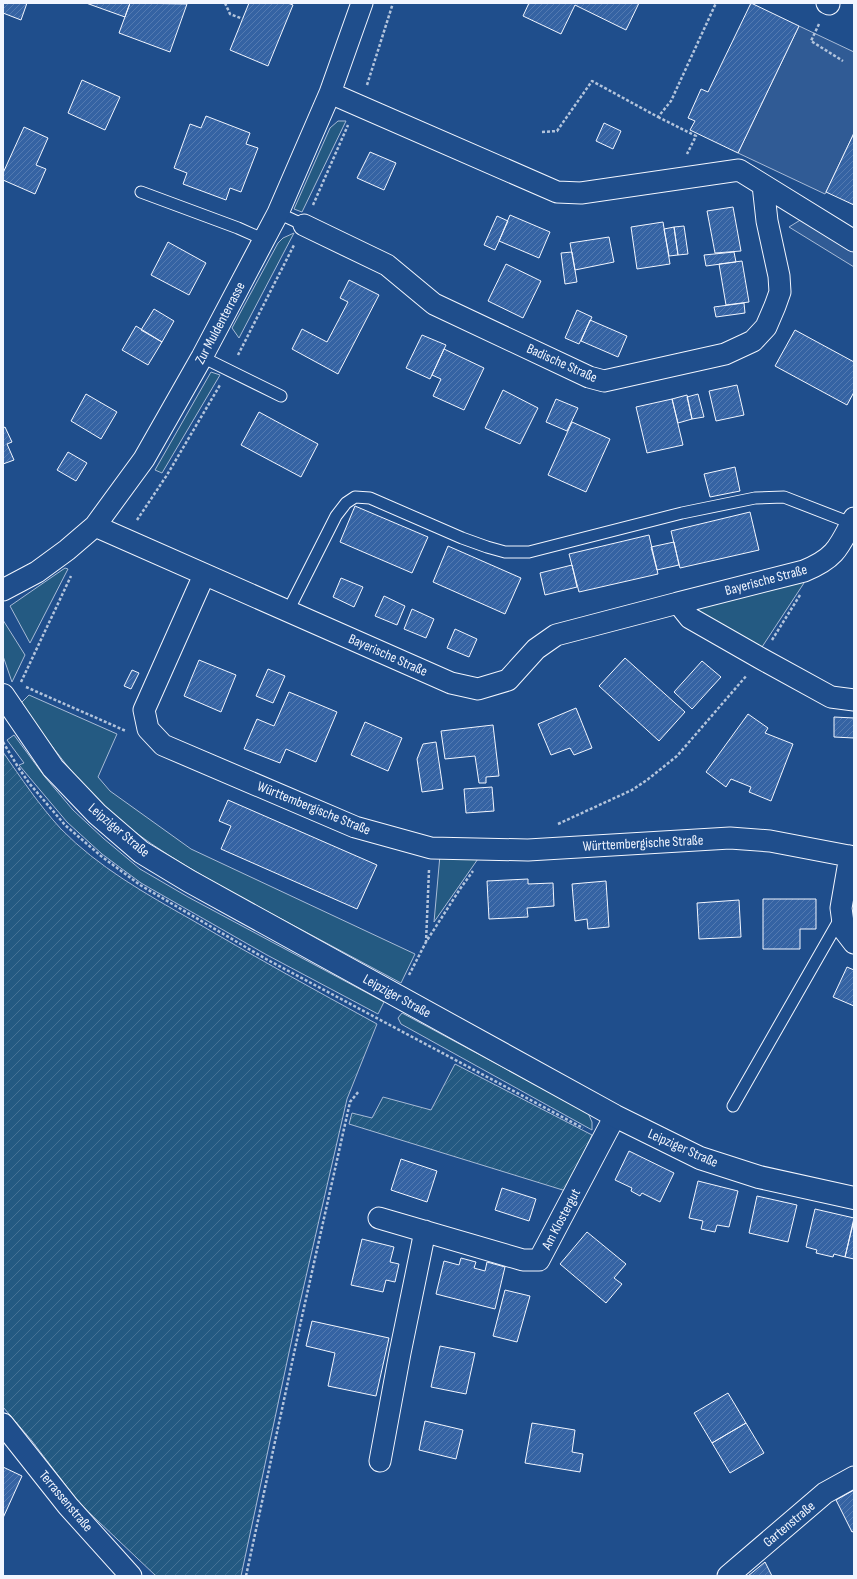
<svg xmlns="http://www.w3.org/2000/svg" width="857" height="1579" viewBox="0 0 857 1579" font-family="'Sofia Sans Condensed',sans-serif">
<defs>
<pattern id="garden-furrows" width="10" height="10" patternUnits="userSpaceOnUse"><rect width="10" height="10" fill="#245a82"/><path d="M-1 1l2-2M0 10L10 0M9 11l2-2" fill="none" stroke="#447295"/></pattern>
<pattern id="building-hatch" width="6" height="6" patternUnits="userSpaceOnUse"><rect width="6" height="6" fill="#3563a3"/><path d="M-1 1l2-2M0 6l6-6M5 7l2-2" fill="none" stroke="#537ab1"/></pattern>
</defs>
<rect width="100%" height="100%" fill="#1f4e8c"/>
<path fill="#245a82" stroke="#a8bbd7" d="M338,121H346L302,212L294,209L330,128Z
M294,233L239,338L232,328L278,243L283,238Z
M211,372L220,375L162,473L155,470Z
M65,568L68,569L30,643L10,606Z
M801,580L804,583L760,650L697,614L698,606Z
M3,620L25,655L12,682L3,656Z
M29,695L117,734L98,777L110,791L191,849L415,954L401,983C354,958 306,932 259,907C210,880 161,854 118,819C79,786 50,744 21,703Z
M14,735L45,777L73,810L103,838L140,869L188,897L384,1002L378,1014L267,955L141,883L102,854L67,822L19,765L24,763L7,740Z
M440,855L480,856L434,922Z
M402,1013L588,1113L592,1122V1130L401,1024L398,1018Z"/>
<path fill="url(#garden-furrows)" stroke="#a8bbd7" d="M3,752C21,778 39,805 61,829C98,867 146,894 192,920C253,956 315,990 377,1024L347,1099L296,1320L241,1576H156L79,1503L32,1441L3,1407Z
M455,1064L592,1135L566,1191L349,1124L352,1113L372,1118L383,1097L431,1110Z"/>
<path fill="#305b95" stroke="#a8bbd7" d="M799,26L854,52V133L825,194L738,153Z
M802,219L854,241V267L789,227Z"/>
<path fill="url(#building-hatch)" stroke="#f2f6ff" d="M3,3H27L21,20L3,13Z
M86,3H130L125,17Z
M130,3L187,4L170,52L119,33Z
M249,3H288L293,5L268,66L230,50Z
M529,3H639L626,30L575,5L561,34L523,16Z
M751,3L799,26L738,153L690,130L695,121L688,118L701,89L708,92Z
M82,80L120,97L105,130L68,113Z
M206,116L250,133L246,144L258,148L241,192L230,188L226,200L183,184L187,173L174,168L190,124L201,128Z
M604,123L621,131L613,149L596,141Z
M24,127L48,138L36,165L46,169L35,194L3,180V173Z
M854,133V205L826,192Z
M370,152L396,163L384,190L357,178Z
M733,207L741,251L715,253L707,211Z
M510,215L550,232L539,258L499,241Z
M497,216L508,221L495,250L484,245Z
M663,222L670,264L637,269L631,227Z
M684,226L688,254L678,255L674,227Z
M674,227L678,255L669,256L664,229Z
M609,237L614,262L575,270L570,243Z
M168,242L206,263L189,295L151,275Z
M572,252L577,282L565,284L561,253Z
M734,252L736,262L706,266L704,255Z
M742,261L749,302L726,305L719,264Z
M506,264L541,281L523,318L488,301Z
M349,280L379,295L338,374L292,349L302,329L327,342L348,302L340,298Z
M744,303L745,313L716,317L714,307Z
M154,309L174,321L162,342L141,330Z
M577,310L592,317L579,344L565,338Z
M590,320L627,336L618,357L581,341Z
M136,326L162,342L148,365L122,350Z
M795,330L854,362V392L847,405L775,366Z
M422,335L446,345L430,379L406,368Z
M444,349L484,368L464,410L433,396L441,379L432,375Z
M737,385L744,415L716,421L709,391Z
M503,390L538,408L520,444L485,428Z
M86,394L117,412L101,439L71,421Z
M698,394L704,417L692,419L687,397Z
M687,395L692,419L678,423L672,399Z
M556,399L578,408L567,431L546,422Z
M672,399L683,445L647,453L636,407Z
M259,412L318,444L301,477L241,445Z
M572,422L610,439L586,492L548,475Z
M5,427L12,442L7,444L14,460L3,464V428Z
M68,452L87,463L76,481L57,470Z
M735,467L740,491L710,497L704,474Z
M355,506L428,537L412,573L340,542Z
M750,512L759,550L680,568L671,531Z
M649,535L658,574L579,592L569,554Z
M674,542L679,565L657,570L651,547Z
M448,546L521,578L505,614L433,582Z
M572,565L577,587L545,595L540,573Z
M341,578L363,587L354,607L333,597Z
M384,596L405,606L397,625L375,616Z
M412,609L434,619L426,638L404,629Z
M455,629L477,639L469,657L447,648Z
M625,658L685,712L659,741L599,686Z
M199,660L236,675L221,712L184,696Z
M702,661L721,677L692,709L674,692Z
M268,669L285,676L273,703L256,696Z
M132,670L139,673L131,689L124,686Z
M289,692L337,712L316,762L286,749L280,763L244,749L257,719L274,726Z
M576,708L592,748L574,755L570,748L551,755L538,724Z
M748,714L768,728L765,733L793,744L771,801L749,792L751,787L731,779L726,787L706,772Z
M834,717L854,718V738L834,737Z
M365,722L402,738L388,771L351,755Z
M493,725L499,776L486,777V783H479L475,756L445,759L441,731Z
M436,742L443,789L422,792L417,759L423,744Z
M492,787L494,811L466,813L464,789Z
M228,800L377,865L357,909L221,849L231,826L219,821Z
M528,879V884L553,883L554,906L527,908L528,917L489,919L487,881Z
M606,881L609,927L588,929L587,919L575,921L572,884Z
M763,899H816V929H800V949H763Z
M739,900L741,937L699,939L697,903Z
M847,967L854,970V1006L833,997Z
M629,1151L674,1173L660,1202L642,1193L640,1196L631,1191L632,1188L615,1180Z
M401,1159L437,1171L427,1202L391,1190Z
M698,1181L738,1191L729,1227L717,1225L715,1232L701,1229L703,1221L689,1218Z
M502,1188L536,1199L529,1221L495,1210Z
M757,1196L797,1205L788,1242L749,1233Z
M815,1209L854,1218L845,1257L834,1254L833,1257L816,1253L817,1250L806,1247Z
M854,1220V1259L845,1257Z
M587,1232L626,1264L614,1278L622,1284L606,1303L560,1264Z
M362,1239L394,1247L390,1262L399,1264L395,1282L386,1280L383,1292L351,1285Z
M461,1258L476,1262L474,1268L485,1271L487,1262L505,1267L495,1309L436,1294L444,1261L459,1265Z
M505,1290L530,1296L517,1342L493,1336Z
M312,1321L389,1338L376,1396L328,1386L335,1353L306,1346Z
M440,1346L475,1353L466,1394L431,1387Z
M728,1393L746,1423L712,1443L694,1413Z
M425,1421L463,1430L456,1459L419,1450Z
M532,1423L575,1430L572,1452L583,1454L580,1472L525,1463Z
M746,1423L764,1453L730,1473L712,1443Z
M3,1467L22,1476L3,1518Z
M854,1490V1531L852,1532L836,1500Z
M765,1562L772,1576H748Z"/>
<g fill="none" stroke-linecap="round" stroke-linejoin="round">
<g stroke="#f2f6ff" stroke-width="13">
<path id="lane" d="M141,192L238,228L265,240
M278,213L304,225
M202,357L281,396
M288,611L336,516L346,503L355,497L370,498L462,538L487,547L505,552H529L682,513L755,498L784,497L851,523
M733,1106L841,917"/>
</g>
<g stroke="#f2f6ff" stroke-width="23">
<path id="street" d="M827,3L829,4
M330,93L557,192L581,193L739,170L854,241
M304,225L387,265L434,304L589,377L604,381L725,354L753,341L766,327L775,306L780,292L779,276L767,221L763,185
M95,526L451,683L478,689L508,680L536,649L556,635L678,603L690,618L760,658L831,697L854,700
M204,575L144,710L148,729L163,745L355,827L431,848L528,850L730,838L770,841L854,857
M3,590L37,572L67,550L95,526L144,459L202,357L278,213L330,93L362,3
M678,603L804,571C836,558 839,547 854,518
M850,856L841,908L844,930L854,943
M379,1218L523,1260H539L615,1116
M3,1424L68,1506L131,1576
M380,1461L400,1353L425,1231
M728,1576L825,1493L854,1477"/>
</g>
<g stroke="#f2f6ff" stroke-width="24">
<path id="primary" d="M3,695L53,768L97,814L141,852L189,881L615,1116L700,1158L759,1177L854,1198"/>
</g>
<path stroke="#b3c4dc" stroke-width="2.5" stroke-dasharray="3 2" stroke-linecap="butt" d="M225,3L230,14L243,19
M819,24L811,41L843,61
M367,85L393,3
M658,117L696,136L687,154
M542,132L557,131L592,81L658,117L671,101L716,3
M313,205L348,125
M238,355L294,245
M137,520L167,475L220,385
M772,640L800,595
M21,682L71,576
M26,687L126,731
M3,742L18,767L29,783L65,825L101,856L140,885L266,959L583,1128
M558,824L632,790L647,780L677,756L747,675
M429,870L426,942L460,889L473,871
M409,975L426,942
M246,1576L301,1321L350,1102L359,1091"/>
<use href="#lane" stroke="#1f4e8c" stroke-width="11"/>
<use href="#street" stroke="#1f4e8c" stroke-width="21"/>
<use href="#primary" stroke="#1f4e8c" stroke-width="22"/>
</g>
<g text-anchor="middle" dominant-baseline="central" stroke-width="3" stroke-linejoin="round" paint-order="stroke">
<g font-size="14" fill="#f2f6ff" stroke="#1f4e8c">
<text transform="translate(220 323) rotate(-62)">Zur Muldenterrasse</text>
<text transform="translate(562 363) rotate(24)">Badische Straße</text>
<text transform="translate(766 580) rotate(-15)">Bayerische Straße</text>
<text transform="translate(388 655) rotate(24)">Bayerische Straße</text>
<text transform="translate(314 808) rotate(22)">Württembergische Straße</text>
<text transform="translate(119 830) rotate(40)">Leipziger Straße</text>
<text transform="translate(643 843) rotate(-3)">Württembergische Straße</text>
<text transform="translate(397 996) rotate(29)">Leipziger Straße</text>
<text transform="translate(683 1148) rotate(24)">Leipziger Straße</text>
<text transform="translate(561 1219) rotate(-62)">Am Klostergut</text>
<text transform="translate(66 1501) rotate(50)">Terrassenstraße</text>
<text transform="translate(789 1524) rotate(-40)">Gartenstraße</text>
</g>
</g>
<rect width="857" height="1579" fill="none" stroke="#f2f6ff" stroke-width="8"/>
</svg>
